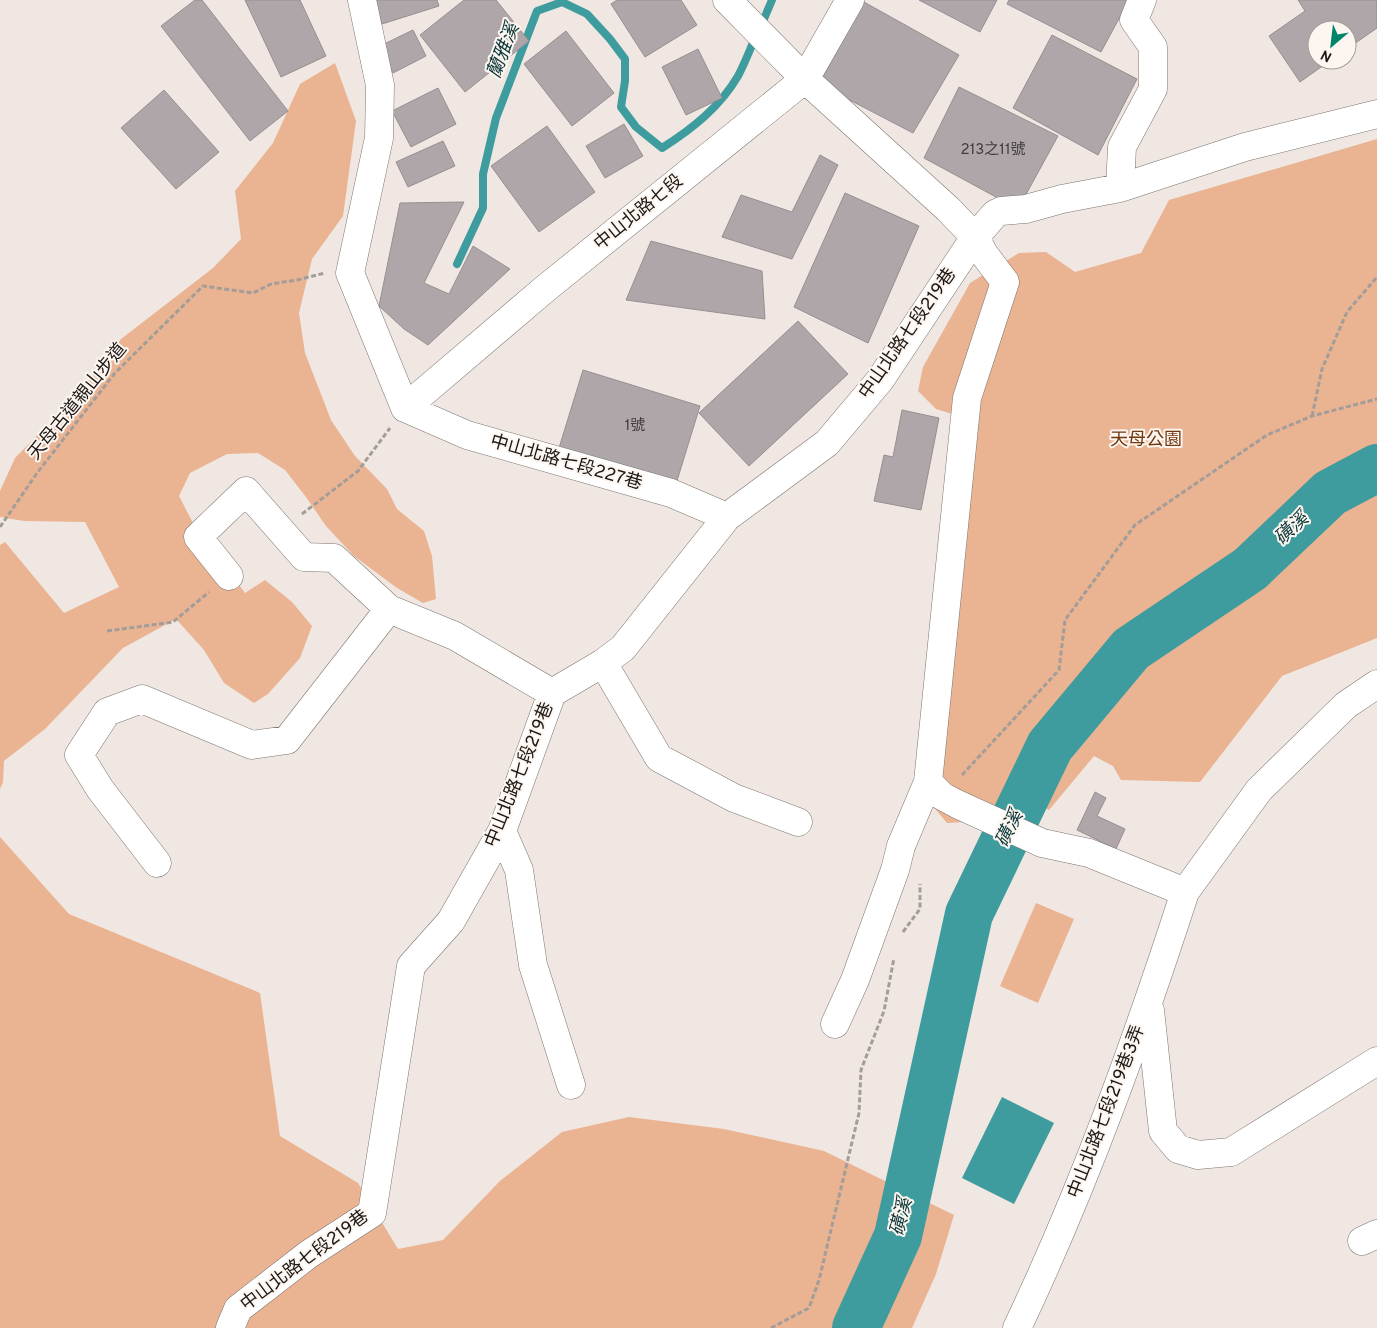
<svg xmlns="http://www.w3.org/2000/svg" width="1377" height="1328" viewBox="0 0 1377 1328" font-family="Overpass,'Noto Sans TC',sans-serif">
<rect width="100%" height="100%" fill="#f0e7e2"/>
<path fill="#eab391" d="M335,63L356,121L343,216L312,259L299,313L305,353L331,420L355,456L387,489L397,509L424,531L432,556L436,599L423,603L397,588L354,556L326,526L306,497L285,470L258,453L227,454L190,473L179,496L194,525L245,593L265,580L292,602L312,626L300,658L268,694L254,703L224,683L204,650L176,619L123,648L45,729L4,761L3,782L0,789V545L5,542L64,613L119,587L85,522L24,521L0,517V491L15,458L78,394L121,339L213,268L241,239L235,191L273,143L300,84Z
M1377,139V638L1282,676L1200,782L1121,780L1113,766L1094,756L1049,810L1015,795L1002,807L980,821L947,823L921,792L965,418L936,409L918,391L923,367L970,283L1019,253L1046,252L1075,272L1141,253L1169,200Z
M0,837L69,914L260,993L280,1136L358,1183L398,1249L443,1240L500,1181L562,1132L629,1117L724,1129L824,1151L954,1215L936,1274L912,1328H0Z
M1036,903L1074,919L1038,1003L1000,986Z"/>
<path fill="#3e9c9f" d="M1002,1097L1054,1123L1014,1204L962,1178Z"/>
<g fill="none" stroke-linecap="round" stroke-linejoin="round">
<path stroke="#3e9c9f" stroke-width="8" d="M761,26L772,0
M457,264L483,208V174L496,118L537,11L562,2L587,14L610,39L625,59V81L621,107L636,127L662,148C692,129 720,107 738,76C745,63 750,49 756,36"/>
<path stroke="#3e9c9f" stroke-width="48" d="M856,1328L898,1236L969,914L1050,746L1131,649L1250,569L1330,493L1377,468"/>
</g>
<path fill="#afa6aa" stroke="#978e92" d="M195,0H202L288,111L250,141L161,26Z
M245,0H300L326,56L281,77Z
M374,0H437L439,6L382,24Z
M464,0H496L529,41L465,92L420,35Z
M617,0H681L697,25L645,57L611,4Z
M919,0H997L980,32Z
M1009,0H1129L1101,52L1007,4Z
M1298,0H1377V28L1347,49V30H1317V60H1331L1300,82L1269,36L1305,11Z
M864,2L959,55L913,133L819,84Z
M413,30L426,56L393,73L380,46Z
M566,31L614,93L572,126L524,64Z
M1052,35L1137,79L1098,155L1013,108Z
M698,49L722,98L686,115L662,67Z
M959,87L1058,136L1018,209L924,158Z
M438,88L456,124L411,147L392,111Z
M164,90L219,152L176,189L121,128Z
M624,124L643,156L605,178L586,146Z
M547,126L595,192L539,232L491,166Z
M443,141L455,166L408,187L396,162Z
M820,155L838,165L792,259L722,237L741,195L792,212Z
M845,193L919,226L868,343L794,307Z
M464,202L424,283L449,294L473,246L510,269L428,345L404,329L379,306L400,203Z
M651,241L762,271L765,319L626,300Z
M798,321L848,374L749,466L699,413Z
M583,370L700,406L676,484L559,448Z
M902,410L939,418L921,510L874,501L884,455L893,457Z
M1095,792L1106,798L1097,816L1125,829L1116,849L1077,830Z"/>
<g fill="none" stroke-linecap="round" stroke-linejoin="round">
<g stroke="#7c7570" stroke-width="29">
<path id="minor" d="M362,0L380,85L379,138L350,273L405,408
M727,0L805,79L948,209L975,237L984,254L1005,282L967,398L928,782L942,796L957,804L1042,843L1089,853L1185,892C1137,1040 1084,1187 1017,1328
M1120,188L1122,147L1153,89V47L1134,20L1142,0
M405,408L546,288L805,79L850,0
M405,408L467,435L671,493L727,517
M229,576L198,537L246,491L304,557L334,558L389,609
M603,663L659,758L734,798L798,822
M502,831L519,870L533,965L571,1085
M157,863L100,789L79,755L107,712L142,699L252,745L287,740L389,609L455,636L552,693
M1185,892L1259,790L1346,705L1377,684
M1150,1010L1163,1131L1178,1149L1198,1155L1231,1152L1377,1061
M835,1024L855,980L895,870L901,846L928,782
M1362,1241L1377,1234
M230,1328L238,1309L309,1254L372,1213L411,966L451,921L502,831L552,693L603,663L623,648L727,517L827,443L880,380L975,237L995,214L1001,211L1026,209L1062,199L1120,188L1245,147L1377,114"/>
</g>
<path stroke="#a39d99" stroke-width="3" stroke-dasharray="5 2.5" stroke-linecap="butt" d="M1312,416L1322,369L1347,312L1377,277
M302,514L358,471L390,428
M0,527L37,473L115,373L203,286L253,293L271,284L297,280L325,273
M107,631L173,622L209,592
M962,775L1059,670L1065,620L1135,525L1267,435L1312,416L1377,399
M903,932L920,909V884
M771,1328L809,1308L819,1280L859,1113L861,1070L884,1011L894,958"/>
<use href="#minor" stroke="#fff" stroke-width="28"/>
</g>
<g text-anchor="middle" dominant-baseline="central" stroke-width="4" stroke-linejoin="round" paint-order="stroke">
<g font-size="15" fill="#403c3b">
<text x="993" y="150">213之11號</text>
<text x="635" y="426">1號</text>
</g>
<g font-size="18" fill="#1b1816" stroke="#fdf5ef">
<text transform="translate(639 213) rotate(-39)">中山北路七段</text>
<text transform="translate(908 334) rotate(-55)">中山北路七段219巷</text>
<text transform="translate(78 402) rotate(-51)">天母古道親山步道</text>
<text transform="translate(566 463) rotate(16)">中山北路七段227巷</text>
<text transform="translate(520 775) rotate(-68)">中山北路七段219巷</text>
<text transform="translate(1107 1112) rotate(-69)">中山北路七段219巷3弄</text>
<text transform="translate(305 1261) rotate(-37)">中山北路七段219巷</text>
</g>
<g font-size="18" fill="#723a11" stroke="#fdf5ef">
<text x="1146" y="440">天母公園</text>
</g>
<g font-size="19" font-style="italic" fill="#093638" stroke="#fdf5ef">
<text transform="translate(504 51) rotate(-69)">蘭雅溪</text>
<text transform="translate(1292 529) rotate(-43)">磺溪</text>
<text transform="translate(1010 829) rotate(-64)">磺溪</text>
<text transform="translate(902 1217) rotate(-76)">磺溪</text>
</g>
</g>
<g transform="translate(1332 45) rotate(208)"><circle r="24" fill="#fdf5ef" stroke="#a39d98"/>
<path d="M0-4L9 19L0 12L-9 19Z" fill="#018569"/>
<text y="-8" font-size="14" font-weight="bold" text-anchor="middle" fill="#1b1816">N</text>
</g>
</svg>
